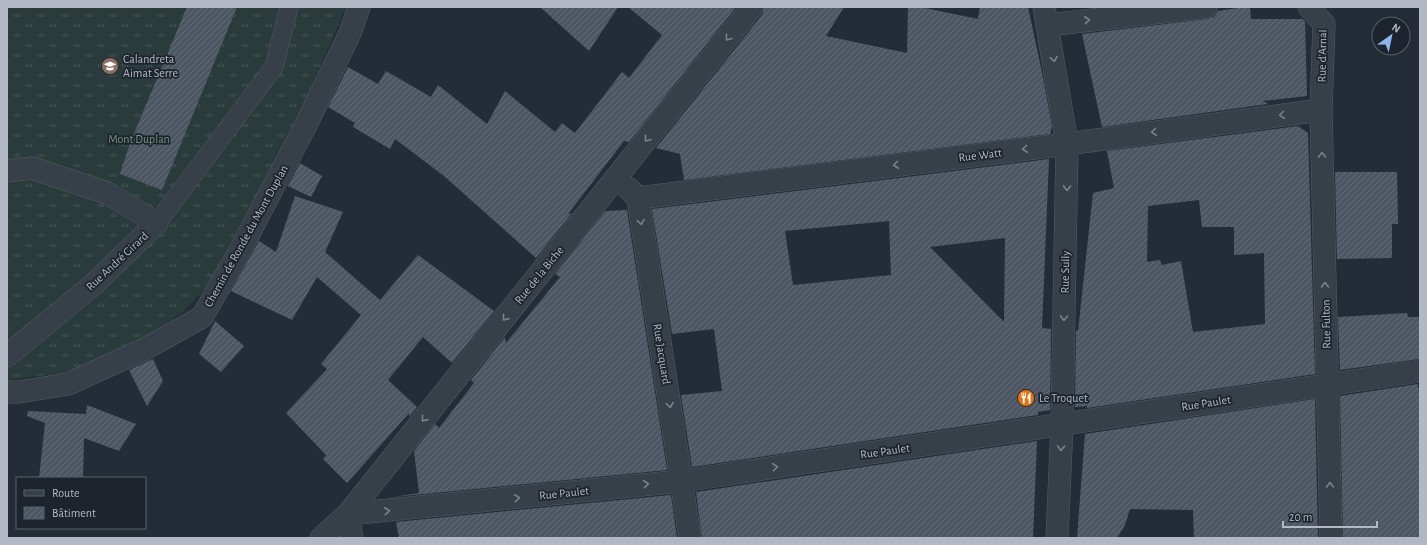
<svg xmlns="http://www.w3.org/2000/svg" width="1427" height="545" viewBox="0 0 1427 545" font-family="'Alegreya Sans',sans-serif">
<defs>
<pattern id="grass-tufts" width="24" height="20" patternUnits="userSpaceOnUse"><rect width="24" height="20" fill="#293b3a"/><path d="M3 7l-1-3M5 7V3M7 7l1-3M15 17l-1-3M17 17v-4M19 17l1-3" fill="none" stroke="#465555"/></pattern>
<pattern id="building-hatch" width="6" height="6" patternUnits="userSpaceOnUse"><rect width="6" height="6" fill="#4d5763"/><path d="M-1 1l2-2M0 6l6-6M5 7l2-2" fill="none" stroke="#646d78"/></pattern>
</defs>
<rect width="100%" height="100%" fill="#242d37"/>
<path fill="url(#grass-tufts)" d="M7,7H346L297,121L215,278L183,312L141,341L73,372L7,380Z"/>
<path fill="url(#building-hatch)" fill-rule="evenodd" d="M187,7H237L162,190L120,174L130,143Z
M540,7H618L589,51Z
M628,7H736L629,142L624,141L568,214L572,213L536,258L444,176L395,139L390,149L353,127L355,123L328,107L348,67L378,84L386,71L431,97L438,85L487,124L505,91L555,132L562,123L575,133L622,72L629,78L662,35Z
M764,7H844L826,36L907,53L908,7H920L978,19L980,7H1028L1043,77L1052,127L1050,134L684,180L680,154L656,148L762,15Z
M1244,7H1250L1251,19H1303L1305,22L1307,96L1263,101L1268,104L1102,127L1082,34L1207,19L1214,17L1218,11Z
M1298,126L1308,133L1315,374L1087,408V406L1075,407L1076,330L1078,331L1093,193L1114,188L1107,151ZM1199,200L1202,227H1234V255L1264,253L1265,324L1193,332L1181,261L1162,265L1160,260L1147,262L1148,206Z
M1049,159L1042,328L1051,329L1050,410L1038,412V415L692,467L681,395L722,391L714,329L672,334L652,209ZM889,221L891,275L793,285L785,231ZM1005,238L1004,322L930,247Z
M300,163L322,176L311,197L288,186Z
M1335,172H1397L1398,224H1392V258L1337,259Z
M295,196L343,212L325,252L380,300L418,255L494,311L452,363L423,337L388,380L417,407L409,417V413L347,483L323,459L326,455L286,413L327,369L321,364L361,315L317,277L292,320L231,291L259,241L276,252Z
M627,210L667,470L393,497L419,493L414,451L435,424L439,428L474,383L471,380L505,337L506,343L560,277L555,274L605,211Z
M1407,313L1408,317H1419V359L1340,370L1338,317Z
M215,321L244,346L221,372L199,354Z
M153,359L163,381L147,406L129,370Z
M1418,384V388H1420V538H1343L1340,396Z
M1315,399L1318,538H1194L1193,510L1130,509L1125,525L1117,538H1077L1085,434Z
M87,405L136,424L119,451L84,438L83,478H39L45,423L27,416L28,411L86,414Z
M1037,441L1033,538H702L696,492Z
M671,495L677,538H399L396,522Z"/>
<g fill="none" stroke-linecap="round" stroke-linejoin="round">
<g stroke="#555c66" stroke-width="19">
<path id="pedestrian" d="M157,223L274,67L289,7"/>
</g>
<g stroke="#555c66" stroke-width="23">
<path id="minor" d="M1309,7L1324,24L1321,110L1331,538
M1048,25L1206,7
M7,171L32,168L107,193L157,223L93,285L7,356
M628,188L638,198L690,538
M638,198L1067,144L1321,110
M7,392H19L68,384L145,349L202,317L237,256L305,127L350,33L359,7
M321,538L348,514L752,7
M352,538L348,514L682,481L1420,371"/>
</g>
<g stroke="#555c66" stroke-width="23">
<path id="tertiary" d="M1044,7L1067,144L1062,425L1057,538"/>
</g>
<use href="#pedestrian" stroke="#373f48" stroke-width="18"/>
<use href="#minor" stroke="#373f48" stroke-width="22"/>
<use href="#tertiary" stroke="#373f48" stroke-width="22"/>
</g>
<defs><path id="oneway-chevron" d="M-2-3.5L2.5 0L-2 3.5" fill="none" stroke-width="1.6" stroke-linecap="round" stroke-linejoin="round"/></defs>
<g stroke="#7b828c">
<use href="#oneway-chevron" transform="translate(1087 20) rotate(-6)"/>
<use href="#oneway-chevron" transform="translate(728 38) rotate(128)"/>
<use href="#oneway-chevron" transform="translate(1054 59) rotate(81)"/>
<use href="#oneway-chevron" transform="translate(1282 115) rotate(172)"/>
<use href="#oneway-chevron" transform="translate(1154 132) rotate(172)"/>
<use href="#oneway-chevron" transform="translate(647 139) rotate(128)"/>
<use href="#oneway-chevron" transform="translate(1025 149) rotate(173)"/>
<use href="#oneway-chevron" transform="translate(1322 155) rotate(-91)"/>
<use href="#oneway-chevron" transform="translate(896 165) rotate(173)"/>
<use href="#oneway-chevron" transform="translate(1067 188) rotate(91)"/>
<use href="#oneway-chevron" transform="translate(641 222) rotate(81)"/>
<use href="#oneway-chevron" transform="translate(1325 285) rotate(-91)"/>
<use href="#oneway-chevron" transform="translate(505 318) rotate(129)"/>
<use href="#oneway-chevron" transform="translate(1064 318) rotate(91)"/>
<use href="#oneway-chevron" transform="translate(670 405) rotate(81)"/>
<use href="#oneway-chevron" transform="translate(424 419) rotate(129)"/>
<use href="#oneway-chevron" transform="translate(1061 448) rotate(92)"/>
<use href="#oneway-chevron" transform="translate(775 467) rotate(-8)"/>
<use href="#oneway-chevron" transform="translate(646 484) rotate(-6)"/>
<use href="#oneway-chevron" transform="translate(1330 485) rotate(-91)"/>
<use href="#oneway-chevron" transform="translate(517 498) rotate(-6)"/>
<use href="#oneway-chevron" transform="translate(387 511) rotate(-6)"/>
</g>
<defs>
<g id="school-disc" transform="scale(0.9)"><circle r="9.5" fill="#8d6e63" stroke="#1d242d"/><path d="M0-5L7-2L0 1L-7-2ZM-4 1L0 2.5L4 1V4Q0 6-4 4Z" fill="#fff"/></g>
<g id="restaurant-disc" transform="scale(0.9)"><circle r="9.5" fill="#e8710a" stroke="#1d242d"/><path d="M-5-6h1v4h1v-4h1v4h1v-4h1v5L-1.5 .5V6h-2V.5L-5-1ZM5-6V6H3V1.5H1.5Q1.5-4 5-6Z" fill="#fff"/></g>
</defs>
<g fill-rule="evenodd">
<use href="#school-disc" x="110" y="66"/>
<use href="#restaurant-disc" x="1026" y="398"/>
</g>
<g text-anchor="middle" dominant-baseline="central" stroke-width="3.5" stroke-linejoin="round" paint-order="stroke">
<g font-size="12" fill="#b2b9c4" stroke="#1d242d">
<text transform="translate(1322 56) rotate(-89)">Rue d'Arnal</text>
<text transform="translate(980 155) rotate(-7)">Rue Watt</text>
<text transform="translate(246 236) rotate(-61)">Chemin de Ronde du Mont Duplan</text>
<text transform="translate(117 261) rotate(-43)">Rue André Girard</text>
<text transform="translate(1065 272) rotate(-89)">Rue Sully</text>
<text transform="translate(539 275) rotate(-51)">Rue de la Biche</text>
<text transform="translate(1326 324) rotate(-91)">Rue Fulton</text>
<text transform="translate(662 354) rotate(81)">Rue Jacquard</text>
<text transform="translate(1206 403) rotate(-9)">Rue Paulet</text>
<text transform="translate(885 451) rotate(-8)">Rue Paulet</text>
<text transform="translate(564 493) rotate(-6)">Rue Paulet</text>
</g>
<g font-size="12" fill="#b2b9c4" stroke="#1d242d" text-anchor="start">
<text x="123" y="59">Calandreta<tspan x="123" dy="14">Aimat Serre</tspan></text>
<text x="1039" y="398">Le Troquet</text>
</g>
<g font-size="12" fill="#73977b" stroke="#1d242d">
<text x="139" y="139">Mont Duplan</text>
</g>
</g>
<rect width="1427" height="545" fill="none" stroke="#b2b9c4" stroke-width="16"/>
<rect x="16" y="477" width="130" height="52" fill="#1d242d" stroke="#596069"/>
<rect x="24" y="490" width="20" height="6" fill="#373f48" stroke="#596069"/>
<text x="52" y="497" font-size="12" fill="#b2b9c4">Route</text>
<rect x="24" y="507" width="20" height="12" fill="url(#building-hatch)" stroke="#596069"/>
<text x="52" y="517" font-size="12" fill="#b2b9c4">Bâtiment</text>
<g transform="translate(1391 36) rotate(33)"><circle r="19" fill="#1d242d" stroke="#596069"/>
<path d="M0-3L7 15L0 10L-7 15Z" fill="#90b5eb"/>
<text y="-6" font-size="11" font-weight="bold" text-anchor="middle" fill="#b2b9c4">N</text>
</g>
<path d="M1283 521v6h94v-6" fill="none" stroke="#b2b9c4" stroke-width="2"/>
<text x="1289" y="521" font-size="12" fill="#b2b9c4" stroke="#1d242d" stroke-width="3" paint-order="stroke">20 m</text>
</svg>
